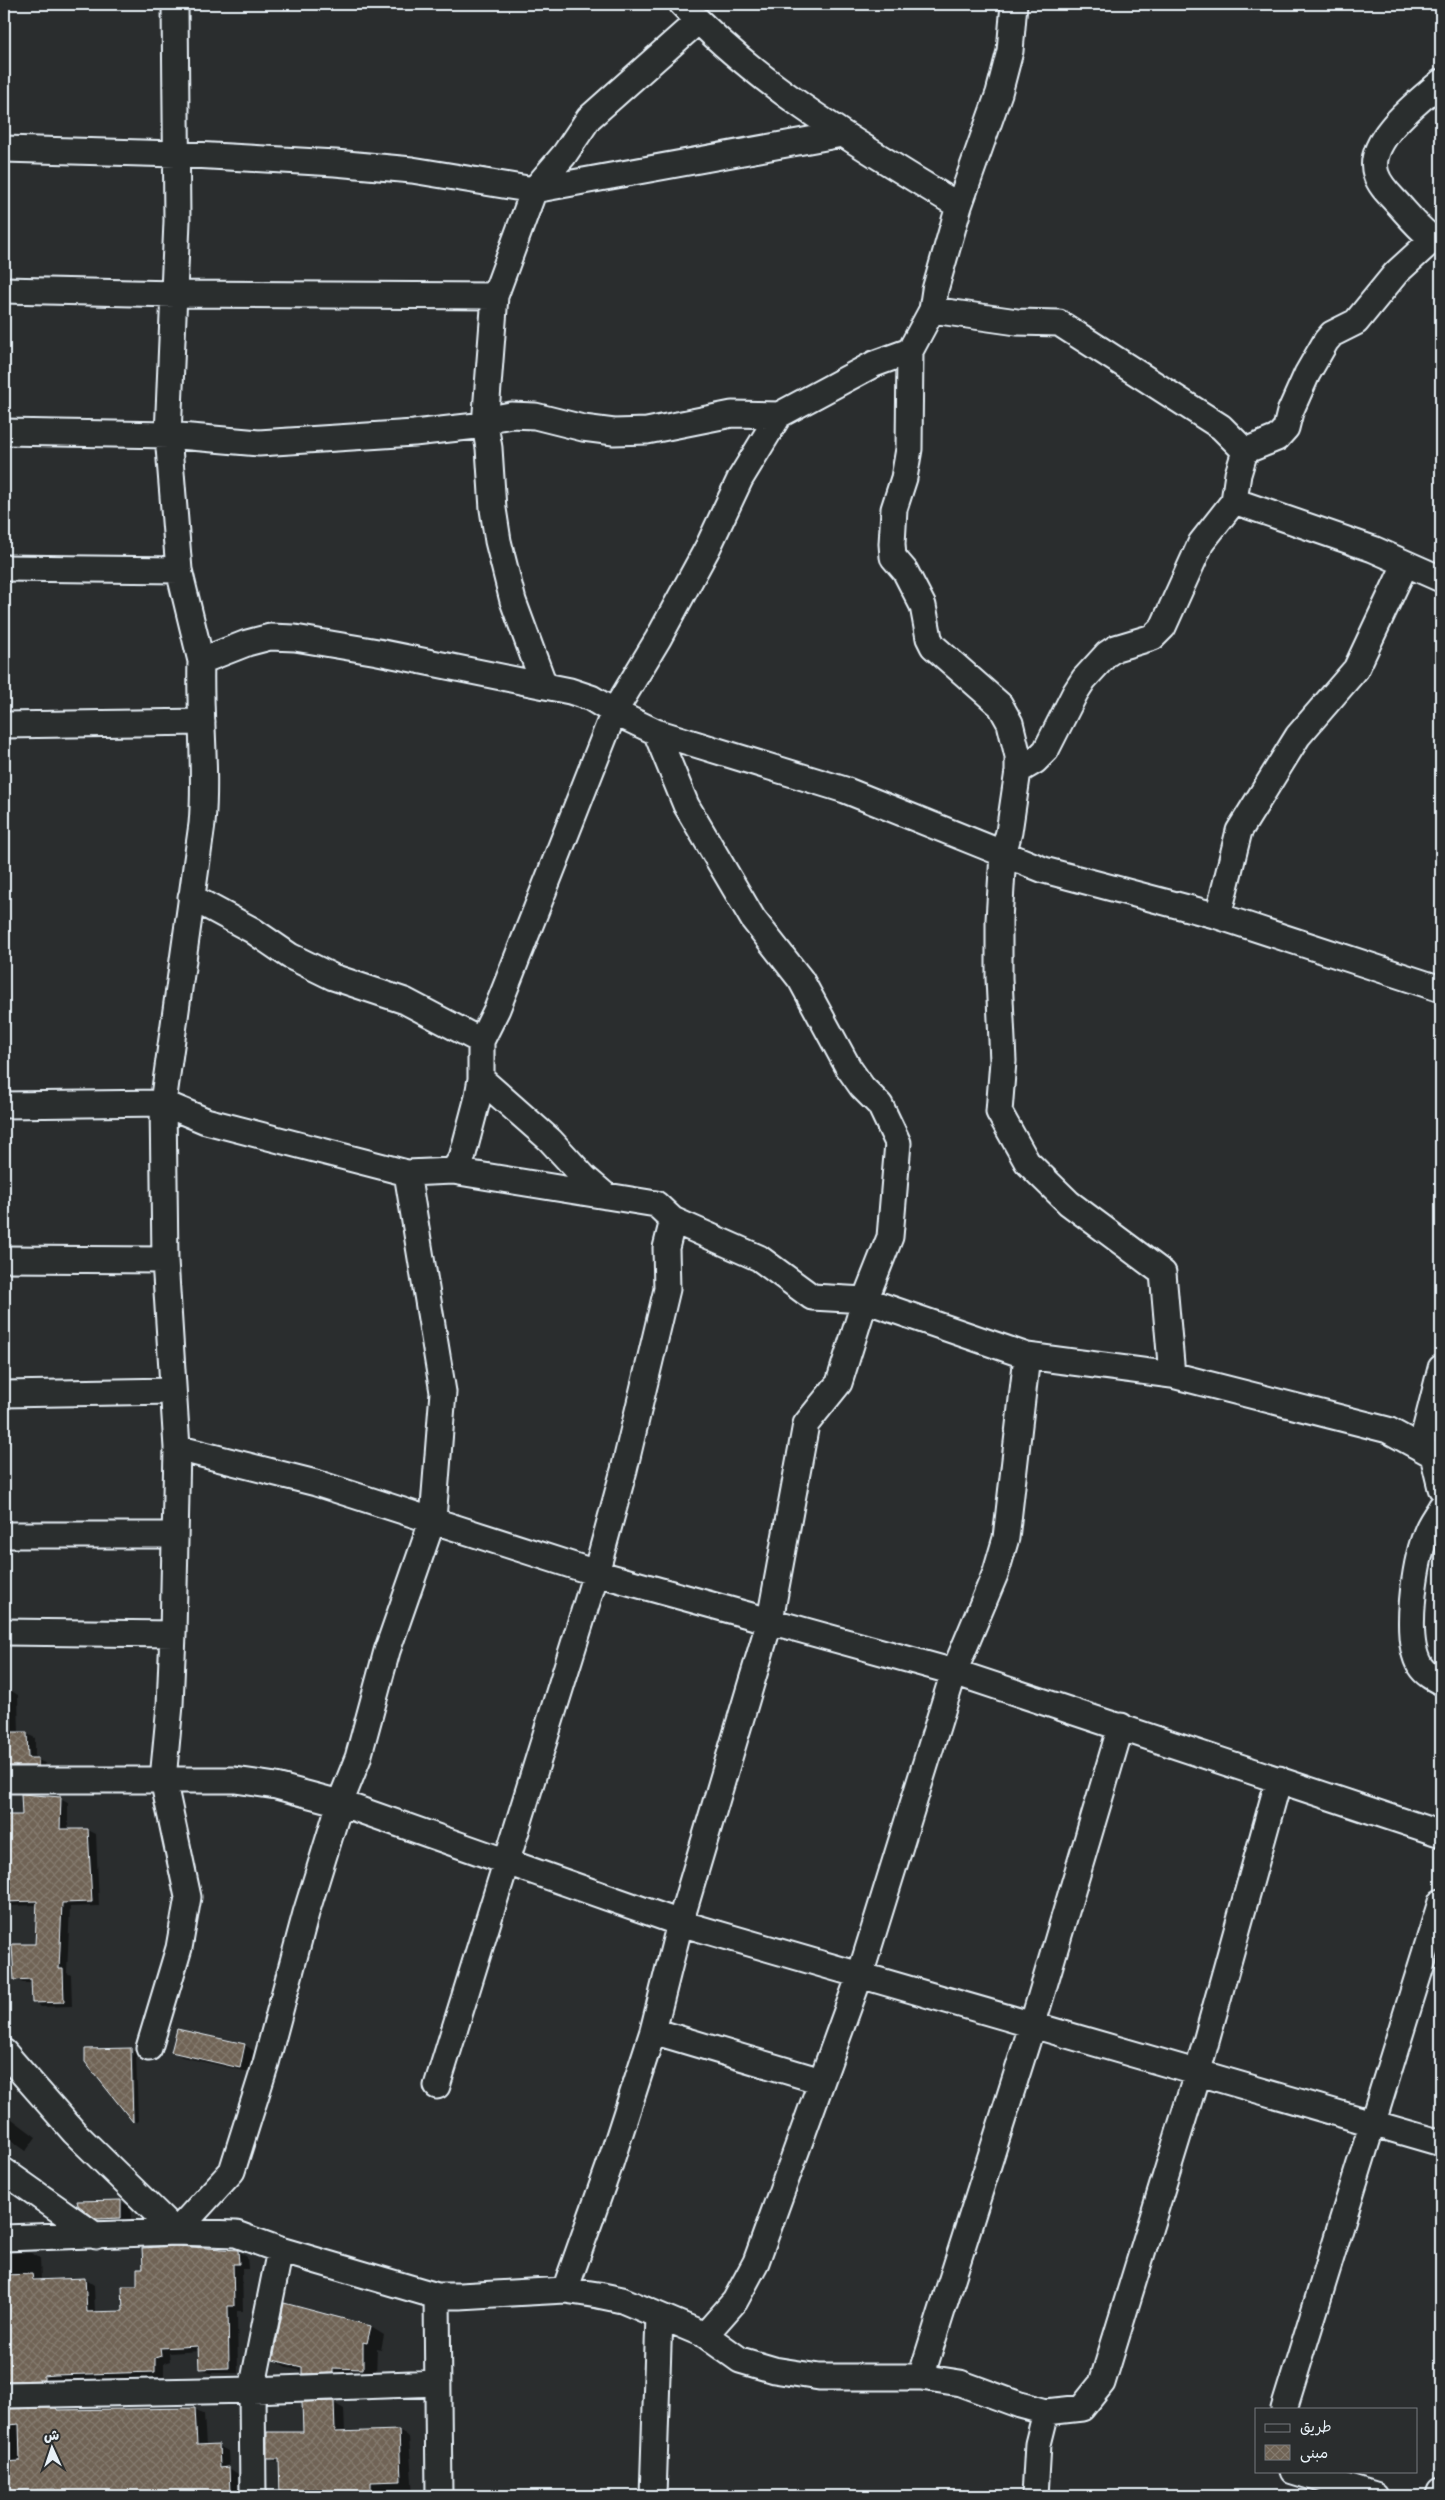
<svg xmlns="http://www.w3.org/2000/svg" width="1445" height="2500" viewBox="0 0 1445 2500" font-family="Sriracha,'Playpen Sans Arabic',sans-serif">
<defs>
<pattern id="building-cross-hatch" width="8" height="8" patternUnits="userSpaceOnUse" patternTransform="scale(1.25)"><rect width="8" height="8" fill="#6f6355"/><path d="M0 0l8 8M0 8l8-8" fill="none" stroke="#847a6e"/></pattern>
</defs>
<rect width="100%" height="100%" fill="#2a2d2e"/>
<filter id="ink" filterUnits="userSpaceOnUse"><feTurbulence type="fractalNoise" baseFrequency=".02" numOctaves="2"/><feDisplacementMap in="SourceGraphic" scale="10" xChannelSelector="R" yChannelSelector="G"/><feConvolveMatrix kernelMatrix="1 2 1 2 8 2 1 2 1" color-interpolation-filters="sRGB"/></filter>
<g filter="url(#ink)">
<path fill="#0007" d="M10,1690L18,1695L19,1734H27L35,1738V1759L45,1763L46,1769L4,1771V1691Z
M60,1799L68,1803V1830H88L96,1834L99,1906L70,1907L67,1973L71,1975L72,2006L41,2007L33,2002L32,1983H23L15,1979L36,1945L39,1905L10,1906L4,1902V1817H24Z
M245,2045L254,2051L249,2072L182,2057L172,2051Z
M133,2050L136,2052L138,2123L134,2121V2120Z
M4,2113L36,2137L26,2151L4,2135Z
M121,2202L131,2207V2223L107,2224L97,2217Z
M238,2251L247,2257L248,2269H242L243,2311H237L238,2373H210L200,2368V2351L169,2353L170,2361L164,2363V2377L53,2381V2385L4,2391V2253H31L40,2258L41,2280L85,2279L94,2285L95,2313L124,2312L139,2287Z
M371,2327L384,2335L381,2350L377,2349L376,2376L317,2381L303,2371L288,2368L274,2360Z
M334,2403L344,2409L345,2432L399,2431L409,2437L413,2496H282L280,2464L268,2458L304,2433Z
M195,2409L204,2414L206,2446H219L228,2451L229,2468L238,2474L239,2496H4V2411Z"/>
<path fill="url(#building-cross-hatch)" stroke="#e8f1f8" d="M4,1732H27L28,1758H38V1766H4Z
M21,1794L61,1797L60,1829H88L92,1902L62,1903L59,1969H63L64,2002L32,2003L31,1979L14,1980L12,1944H35L37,1901L4,1902V1815H22Z
M177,2029L245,2044L240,2068L171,2052Z
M131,2048L133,2122L85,2062V2049Z
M121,2200V2218L96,2219L78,2205L77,2201Z
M176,2246L238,2250L239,2264H233L234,2306H228L229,2368L199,2369L198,2346L160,2348L161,2356L155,2358V2372L55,2375L44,2376V2380L6,2381L4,2275L32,2274L33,2280L85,2278L87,2312L123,2311L122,2286H137V2268H143L142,2248Z
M284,2303L371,2326L367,2343L363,2342V2369L333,2368V2373L302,2374V2367L273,2360Z
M334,2401L335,2432L399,2430L401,2481L371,2482V2496H280L279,2459H267V2432H303L302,2402Z
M57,2408V2410L195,2408L197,2445L219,2444L220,2468L229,2467L230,2494H222V2496H90V2493L56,2495V2489L4,2491V2462L20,2461L19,2424L8,2425L7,2409Z"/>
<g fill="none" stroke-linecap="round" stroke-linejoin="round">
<g stroke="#e8f1f8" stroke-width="29">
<path id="minor" d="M175,4L177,221L168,435L179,570L201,661
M682,4C761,88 861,146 959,206
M1014,4L1010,51L999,93L959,206L935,290L932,310L910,351L909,449L904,478L894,509L892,544L893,557L905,571L923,606L929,638L933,646L1000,705L1010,723L1018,756V771L1009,832L1003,854L999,920V978L1003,1061L999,1112L1027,1162L1069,1203L1163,1273L1172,1375
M4,149L176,154L335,163L412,170L534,190L842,134
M4,290L175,294L495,296
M932,310L1017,322L1059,323L1221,427L1245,451
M4,432L168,435L259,443L414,433L485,425L495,418L511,415L535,416L583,428L614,432L647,431L732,414L779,415L874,364L910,351
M1245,451L1277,438L1286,428L1290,412L1307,374L1326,341L1332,334L1356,322L1396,273L1431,241L1428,235C1417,226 1408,215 1399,205C1391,196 1380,187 1376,174C1365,141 1419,101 1441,82
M1234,501L1373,549L1441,579
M4,568L179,570
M544,685L513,601L498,541L493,509L489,448L485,425L495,296L534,190L564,155L589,118L698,21
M4,725L202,722
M1018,771L1035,761L1046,750L1075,693L1084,679L1107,654L1116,648L1153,637L1163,627L1201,543L1234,501L1238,474L1245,451
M191,897L252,930L290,956L333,977L405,1001L481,1041
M1218,916L1239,831L1298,736L1356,669L1405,565
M1441,989L1218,916L1044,870L845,790L656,732L614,712L591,698L570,691L378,652L295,638L270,637L247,643L201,661C199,715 207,769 202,824L163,1103L165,1260L177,1448L316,1483L596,1573L954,1672L1441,1834
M481,1079L550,1140L585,1178L606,1196
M4,1105L163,1103L206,1121L407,1173L453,1171L462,1158L477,1101L481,1079V1041L497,1009L614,712L658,639L708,547L740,479L779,415
M673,1220L759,1258L812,1297L865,1300L1027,1356L1172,1375L1388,1430L1441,1459
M4,1259L165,1260
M4,1394L173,1391
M1421,1447L1441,1368
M1433,1455L1441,1488
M1441,1507C1436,1516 1429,1524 1426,1534C1415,1563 1403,1638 1420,1666C1425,1674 1433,1678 1441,1682
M4,1535H175
M4,1632L173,1634
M4,1780H235L276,1786L340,1803L680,1923L1441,2143
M653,2031L821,2081
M149,2048L179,1948L188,1897L163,1779L170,1705L173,1634L177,1448
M4,2052L74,2132L176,2232
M437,2086L596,1573L624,1470L667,1289L666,1248L673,1220L656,1204L453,1171
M4,2171L96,2236
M176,2232L232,2171L266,2063L306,1913L340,1803L358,1758L387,1651L433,1519L443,1392L407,1173
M4,2238L176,2232L236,2234L280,2250L437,2296H460L565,2290L598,2295L622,2300L705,2335L740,2360L774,2370L819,2377H921L960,2383L1020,2405L1046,2412
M565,2290L609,2167L653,2031L680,1923L770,1620L806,1424L839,1383L865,1300L890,1237L898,1143L880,1105L862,1087L848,1067L801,980L753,919L686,805L656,732
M437,2296L439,2496
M705,2335L735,2301L756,2262L860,1975L954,1672L996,1572L1006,1538L1027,1356
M921,2377L1032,2026L1121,1726
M4,2395L252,2390L438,2383
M1284,2409L1441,1902
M1293,2471L1375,2496
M253,2496L252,2390L280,2250
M653,2496L659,2316
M1035,2496L1038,2444L1046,2412L1082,2408L1102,2383L1197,2074L1279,1779
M1440,2496L1441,2493"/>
</g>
<use href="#minor" stroke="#2a2d2e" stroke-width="25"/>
</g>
</g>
<rect width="1445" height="2500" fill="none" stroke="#2a2d2e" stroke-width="20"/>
<rect x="10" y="10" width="1425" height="2480" fill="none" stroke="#e8f1f8" stroke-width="2" filter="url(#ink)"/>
<rect x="1255" y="2408" width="162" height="65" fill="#2a2d2e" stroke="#767b7f"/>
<rect x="1265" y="2424" width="25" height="8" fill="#2a2d2e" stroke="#767b7f"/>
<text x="1300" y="2432" font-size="15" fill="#e8f1f8">طريق</text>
<rect x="1265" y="2445" width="25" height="15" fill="url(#building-cross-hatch)" stroke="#767b7f"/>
<text x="1300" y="2458" font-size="15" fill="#e8f1f8">مبنى</text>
<g transform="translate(52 2448) rotate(357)" stroke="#2a2d2e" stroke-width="4" paint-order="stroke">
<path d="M0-4L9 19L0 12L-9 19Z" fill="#e8f1f8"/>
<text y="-8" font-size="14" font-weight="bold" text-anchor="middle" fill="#e8f1f8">ش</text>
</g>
</svg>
